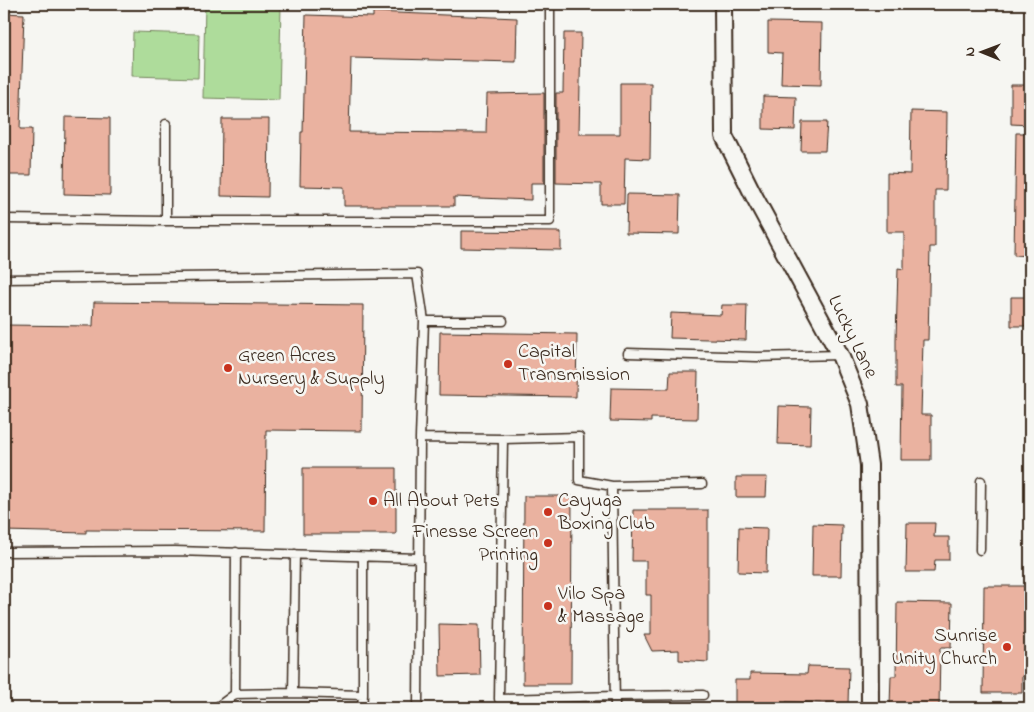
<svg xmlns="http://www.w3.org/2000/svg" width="1034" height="712" viewBox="0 0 1034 712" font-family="'Indie Flower',sans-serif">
<rect width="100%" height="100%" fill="#f6f6f2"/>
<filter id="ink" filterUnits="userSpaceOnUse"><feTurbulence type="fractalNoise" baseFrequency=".02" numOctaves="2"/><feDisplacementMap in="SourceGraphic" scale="10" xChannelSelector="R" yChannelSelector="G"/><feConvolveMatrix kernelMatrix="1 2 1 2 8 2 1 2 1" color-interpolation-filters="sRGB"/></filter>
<g filter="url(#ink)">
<path fill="#aedc9b" stroke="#74835c" d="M205,4L281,5L279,100L203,98Z
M133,32L199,34L198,78L132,76Z"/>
<path fill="#eab2a0" stroke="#3b2a1e" d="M373,12L517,18L516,62L351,58L349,132L486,133L487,94L544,93V183H531V200L454,197V206H344V187L300,186L301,132H303L306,15L373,17Z
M4,13L24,14L20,129H32L31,175H4Z
M768,22L822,23L821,85L781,84L782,53L768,52Z
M564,33H581L579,134H620V83H651L650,159L625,158L624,204H601V184L556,183V93H563Z
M1011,85H1030V125L1011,124Z
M763,96L796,97L795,130L763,129Z
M911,111L947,112L946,190H935V247H930L928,340H923L921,415H931V460H901L902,387H896V339L898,268L904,269V232H887V173L910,174Z
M65,117L110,118V195L64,194Z
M222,119H269L268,197L221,196Z
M802,122H827L825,151H801Z
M1016,133H1030V256L1014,255Z
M627,194L680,195L679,234L626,233Z
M461,231L561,232V250L461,248Z
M1011,297H1030V326H1011Z
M94,302L363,305L362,431L266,430L265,531L86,530V533L4,531V325L93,326Z
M722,305H747L746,340L670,338L671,313L721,315Z
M440,332L577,334L576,397L439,395Z
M670,372H698L697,419L651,418V422L610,421L611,388L669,389Z
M779,406L811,407L810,445L778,444Z
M303,468H396V534H303Z
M736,477H767L766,497H736Z
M524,496H572L571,684H523Z
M633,510H708V662L679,660V650L652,651L644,635H651V595H646V561H632Z
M907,523H935L934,537H949V560H935L934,572H906Z
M813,524L842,525L841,576H812Z
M739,527L767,528L766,573L738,572Z
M984,586H1030V676H1022V693H983Z
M897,602L952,603L951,648H940L939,708H906V705H890L891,676H896Z
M439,624L479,625L480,675L440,676Z
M808,666L849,667L848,704L786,702V708L735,707V680H750V673L807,674Z"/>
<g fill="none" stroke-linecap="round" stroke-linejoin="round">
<g stroke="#3b2a1e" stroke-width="11">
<path id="lane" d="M4,219L166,221H550V4
M166,221V124
M4,279L417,274L424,321
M628,353L757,357L840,355
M420,438L503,439L499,699L616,696L703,695
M503,439L579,437V480L612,486
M980,550L981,481
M4,552L175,551L419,558
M295,554L293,693L363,695L362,708
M235,694L236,552
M363,695V557
M216,708L235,694L293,693
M418,708L420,438L424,321H503
M615,708L612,486L702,484"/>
</g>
<g stroke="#3b2a1e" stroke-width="20">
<path id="street" d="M723,4L724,136L754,196L840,355L860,404L869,465L870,708"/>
</g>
<use href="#lane" stroke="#f6f6f2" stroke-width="8"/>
<use href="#street" stroke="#f6f6f2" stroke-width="16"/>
</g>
</g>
<g fill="#c8321e" stroke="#f6f6f2" stroke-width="2">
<circle cx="508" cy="364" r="5"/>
<circle cx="228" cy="368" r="5"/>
<circle cx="373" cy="501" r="5"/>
<circle cx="548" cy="512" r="5"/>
<circle cx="548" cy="543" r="5"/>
<circle cx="548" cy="606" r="5"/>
<circle cx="1007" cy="647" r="5"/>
</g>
<g text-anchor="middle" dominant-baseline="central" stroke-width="5" stroke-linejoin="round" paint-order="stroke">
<g font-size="20" fill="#3b2a1e" stroke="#f6f6f2">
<text transform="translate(852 337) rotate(64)">Lucky Lane</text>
</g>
<g font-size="20" fill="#3b2a1e" stroke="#f6f6f2" text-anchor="start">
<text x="518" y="352">Capital<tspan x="518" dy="23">Transmission</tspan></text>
<text x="238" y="356">Green Acres<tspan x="238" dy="23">Nursery &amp; Supply</tspan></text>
<text x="383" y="501">All About Pets</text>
<text x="558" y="501">Cayuga<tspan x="558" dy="23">Boxing Club</tspan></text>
<text x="538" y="532" text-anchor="end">Finesse Screen<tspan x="538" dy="23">Printing</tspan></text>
<text x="558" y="594">Vilo Spa<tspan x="558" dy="23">&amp; Massage</tspan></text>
<text x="997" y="636" text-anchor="end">Sunrise<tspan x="997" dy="23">Unity Church</tspan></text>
</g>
</g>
<rect width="1034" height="712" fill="none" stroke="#f6f6f2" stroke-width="20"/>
<rect x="10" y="10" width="1014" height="692" fill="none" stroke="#3b2a1e" stroke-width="2" filter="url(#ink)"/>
<g transform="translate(982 52) rotate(271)" stroke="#f6f6f2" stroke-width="4" paint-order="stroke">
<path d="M0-4L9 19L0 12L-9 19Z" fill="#3b2a1e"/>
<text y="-8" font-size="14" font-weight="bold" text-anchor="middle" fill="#3b2a1e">N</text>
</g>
</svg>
